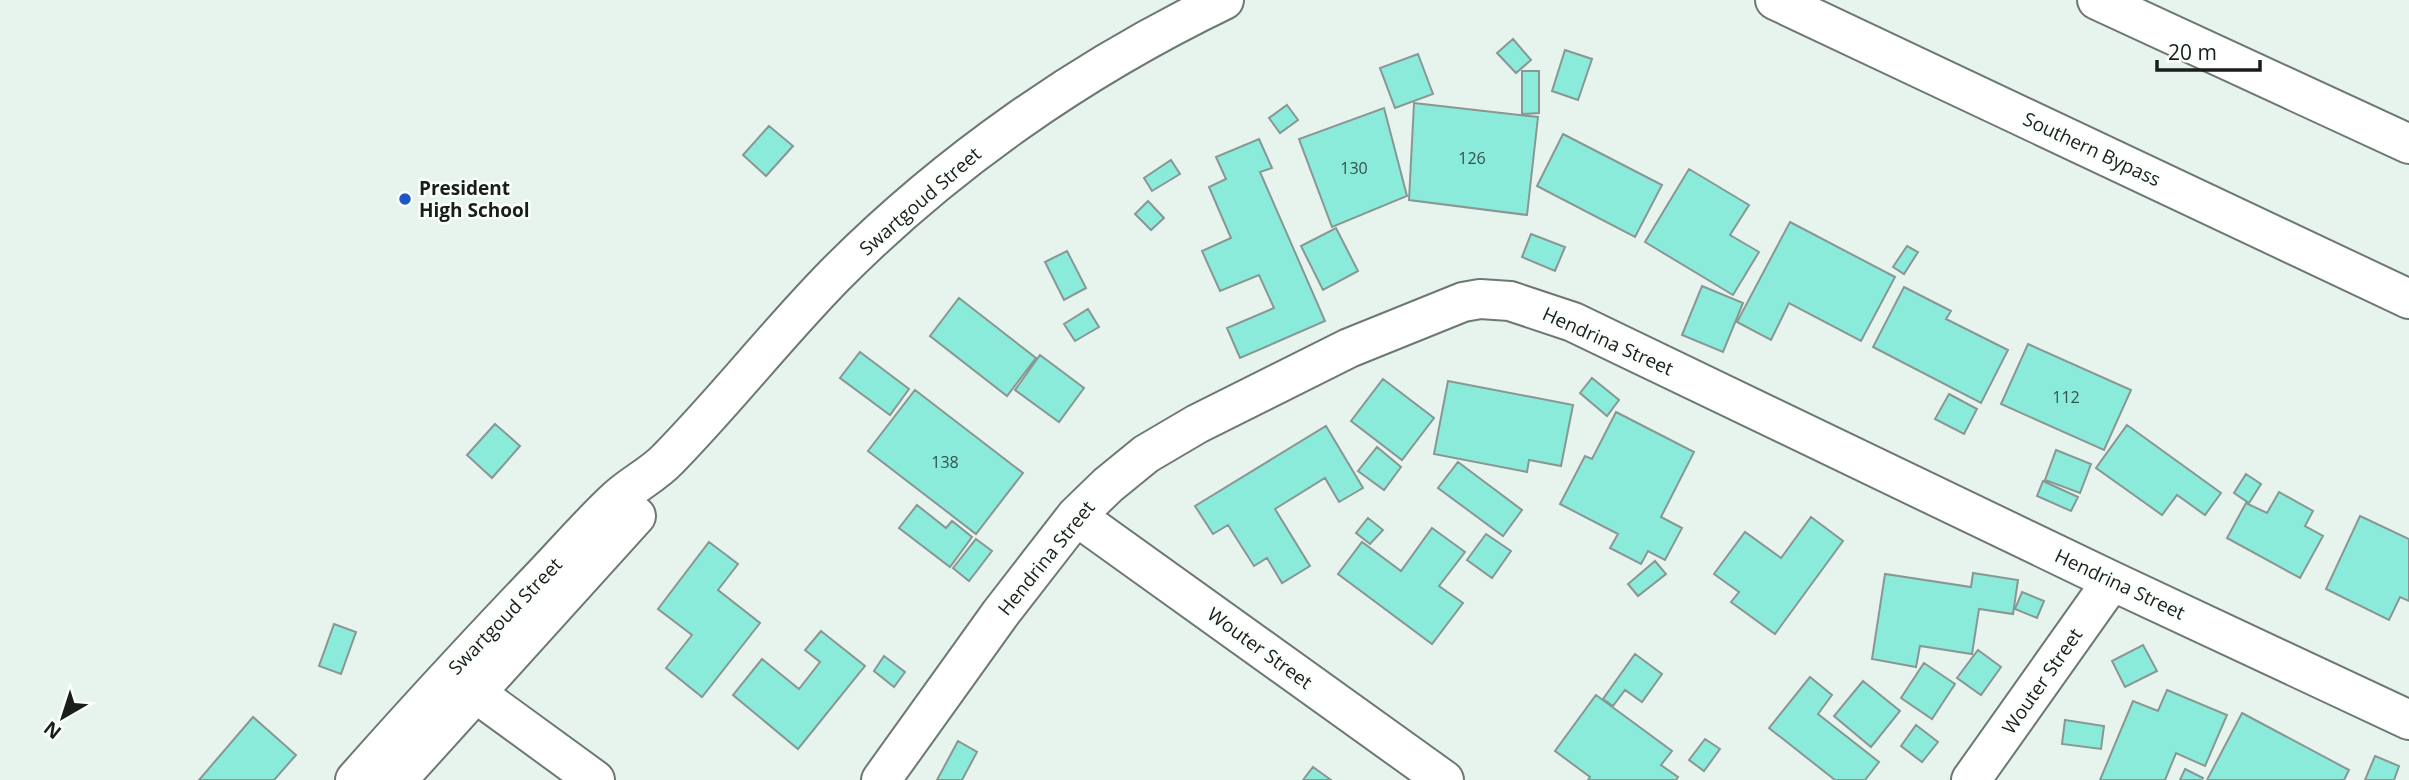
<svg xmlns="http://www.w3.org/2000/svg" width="2409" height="780" viewBox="0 0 2409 780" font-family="'Open Sans',sans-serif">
<rect width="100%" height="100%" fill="#e7f4ed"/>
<path fill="#8bebda" stroke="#899794" stroke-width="2" d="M1513,39L1531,60L1516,73L1497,53Z
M1565,50L1592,59L1578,100L1552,91Z
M1418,54L1433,94L1395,108L1380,68Z
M1522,71H1539V113L1522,114Z
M1414,103L1538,117L1527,215L1409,200Z
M1287,105L1298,120L1280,133L1269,118Z
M1384,108L1407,196L1332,227L1299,139Z
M769,126L793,146L766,176L743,155Z
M1563,134L1662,185L1635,237L1537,186Z
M1259,139L1272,168L1260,172L1325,321L1240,358L1227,328L1274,308L1259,275L1220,291L1202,251L1231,238L1209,187L1226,179L1216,157Z
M1171,160L1180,174L1152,191L1144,178Z
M1689,169L1749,205L1730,235L1759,252L1733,295L1645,242Z
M1148,201L1164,218L1151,230L1135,214Z
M1790,222L1895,277L1861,341L1789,303L1771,340L1737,322Z
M1336,228L1358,271L1323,290L1301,246Z
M1531,234L1565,247L1555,271L1522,257Z
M1907,246L1918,252L1904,274L1893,267Z
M1067,251L1086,288L1064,300L1045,262Z
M1702,286L1743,303L1723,352L1682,335Z
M1904,287L1951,311L1946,319L2008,350L1981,403L1873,347Z
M959,298L1036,358L1007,396L930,336Z
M1088,309L1099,327L1075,341L1064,324Z
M2028,344L2131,390L2104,450L2001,404Z
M860,352L909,389L890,415L840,378Z
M1040,355L1084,388L1059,422L1015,390Z
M1592,378L1619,400L1607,416L1580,393Z
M1383,379L1434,418L1402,460L1351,421Z
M1448,381L1573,405L1561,466L1529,460L1527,472L1434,454Z
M915,390L1023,473L976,534L868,451Z
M1949,394L1977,409L1964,434L1935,419Z
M1616,412L1694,452L1661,517L1682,528L1665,560L1648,551L1641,564L1610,548L1618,534L1560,504L1585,456L1592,459Z
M495,424L520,446L492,478L467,455Z
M2127,425L2221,493L2205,515L2177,495L2162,515L2096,468Z
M1326,426L1363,488L1339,502L1325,478L1275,509L1310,566L1282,583L1267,558L1254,566L1228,525L1213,534L1195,506Z
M1377,447L1401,467L1384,490L1358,471Z
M2056,450L2091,464L2080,493L2045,480Z
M1458,462L1522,510L1503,536L1438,488Z
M2246,474L2261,484L2249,503L2234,493Z
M2043,481L2078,497L2071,511L2037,496Z
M2279,492L2313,511L2305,526L2323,536L2300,578L2227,538L2246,503L2267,513Z
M917,505L946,528L952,521L972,537L950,567L899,528Z
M2360,516L2409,539V601L2400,597L2389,620L2326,589Z
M1811,517L1843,541L1775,634L1731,602L1739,592L1714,574L1745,532L1781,558Z
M1368,518L1383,530L1370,544L1356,533Z
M1432,528L1465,552L1439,586L1463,603L1432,644L1338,574L1362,542L1401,571Z
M1486,534L1511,551L1492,578L1467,560Z
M976,539L992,551L969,581L953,568Z
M709,542L738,564L718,590L760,623L702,697L666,668L692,635L658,609Z
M1655,561L1666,574L1638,596L1628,584Z
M1973,573L2018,580L2013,614L1979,609L1972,654L1920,646L1916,667L1872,659L1885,574L1971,587Z
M2022,592L2044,601L2037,618L2015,609Z
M334,624L356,632L341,674L319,666Z
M821,631L865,666L798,749L733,695L762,659L799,689L820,662L805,650Z
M2143,645L2157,671L2125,687L2112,661Z
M1978,650L2001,667L1981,695L1957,678Z
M1635,654L1662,674L1642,702L1625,690L1613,706L1603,699Z
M884,656L905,672L894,687L874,671Z
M1924,663L1955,684L1932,719L1901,698Z
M1810,677L1832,695L1818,714L1879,762L1865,780H1835L1769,728Z
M1863,681L1900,711L1871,747L1834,716Z
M2167,690L2227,715L2205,766L2176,753L2165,780H2100L2133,701L2158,711Z
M1596,695L1672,751L1661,765L1678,777L1676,780H1588L1590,777L1555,751Z
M2242,713L2349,770L2344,780H2207Z
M253,717L296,755L274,780H199Z
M2065,720L2104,726L2101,749L2062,744Z
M1916,725L1938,742L1922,762L1901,746Z
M1705,739L1720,749L1704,771L1689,760Z
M958,741L977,752L962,780H937Z
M2375,756L2399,766L2394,780H2365Z
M1313,767L1331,780H1303Z
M2185,769L2203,778L2202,780H2180Z"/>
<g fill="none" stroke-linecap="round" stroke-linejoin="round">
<g stroke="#6d7872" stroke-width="42">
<path id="minor" d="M1076,516L1444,780
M455,678L595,780
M355,780C416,711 479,643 543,576C568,550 591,523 617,499C633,484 653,475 668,459C726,400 777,334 835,275C947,162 1081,69 1224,0
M397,780L636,516
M881,780L1000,614L1076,516L1108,485L1146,454L1197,424L1349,348L1463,302L1480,299L1510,301L1573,322L2112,581L2409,720
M1971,780L2112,581"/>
</g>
<g stroke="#6d7872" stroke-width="42">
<path id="highway" d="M1775,0L2409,299
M2097,0L2409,144"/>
</g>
<use href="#minor" stroke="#fff" stroke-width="38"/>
<use href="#highway" stroke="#fff" stroke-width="38"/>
</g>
<circle fill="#1e57c4" stroke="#fafffc" stroke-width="2.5" cx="405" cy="199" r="7"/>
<g text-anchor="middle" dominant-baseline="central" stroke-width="5" stroke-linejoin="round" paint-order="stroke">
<g font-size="16" fill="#36514b">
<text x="1472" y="158">126</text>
<text x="1354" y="168">130</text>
<text x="2066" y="397">112</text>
<text x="945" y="462">138</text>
</g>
<g font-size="19" fill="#191e1b" stroke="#fafffc">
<text transform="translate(2092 149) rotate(25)">Southern Bypass</text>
<text transform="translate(920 201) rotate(-41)">Swartgoud Street</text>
<text transform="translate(1608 341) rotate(24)">Hendrina Street</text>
<text transform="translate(1046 558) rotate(-51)">Hendrina Street</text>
<text transform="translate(2120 584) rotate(25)">Hendrina Street</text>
<text transform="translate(505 616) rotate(-46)">Swartgoud Street</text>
<text transform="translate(1260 648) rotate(36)">Wouter Street</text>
<text transform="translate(2042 681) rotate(-55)">Wouter Street</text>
</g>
<g font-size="19" font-weight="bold" fill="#191e1b" stroke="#fafffc" text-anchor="start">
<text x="419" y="188">President<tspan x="419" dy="22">High School</tspan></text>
</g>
</g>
<g transform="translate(63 717) rotate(219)" stroke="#fafffc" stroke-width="5" paint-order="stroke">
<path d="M0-5L12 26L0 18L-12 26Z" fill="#191e1b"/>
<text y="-10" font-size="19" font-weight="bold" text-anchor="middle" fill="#191e1b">N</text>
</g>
<path d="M2157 60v10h103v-10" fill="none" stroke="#191e1b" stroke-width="3.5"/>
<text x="2168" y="60" font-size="21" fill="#191e1b" stroke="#fafffc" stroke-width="5" paint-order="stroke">20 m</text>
</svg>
